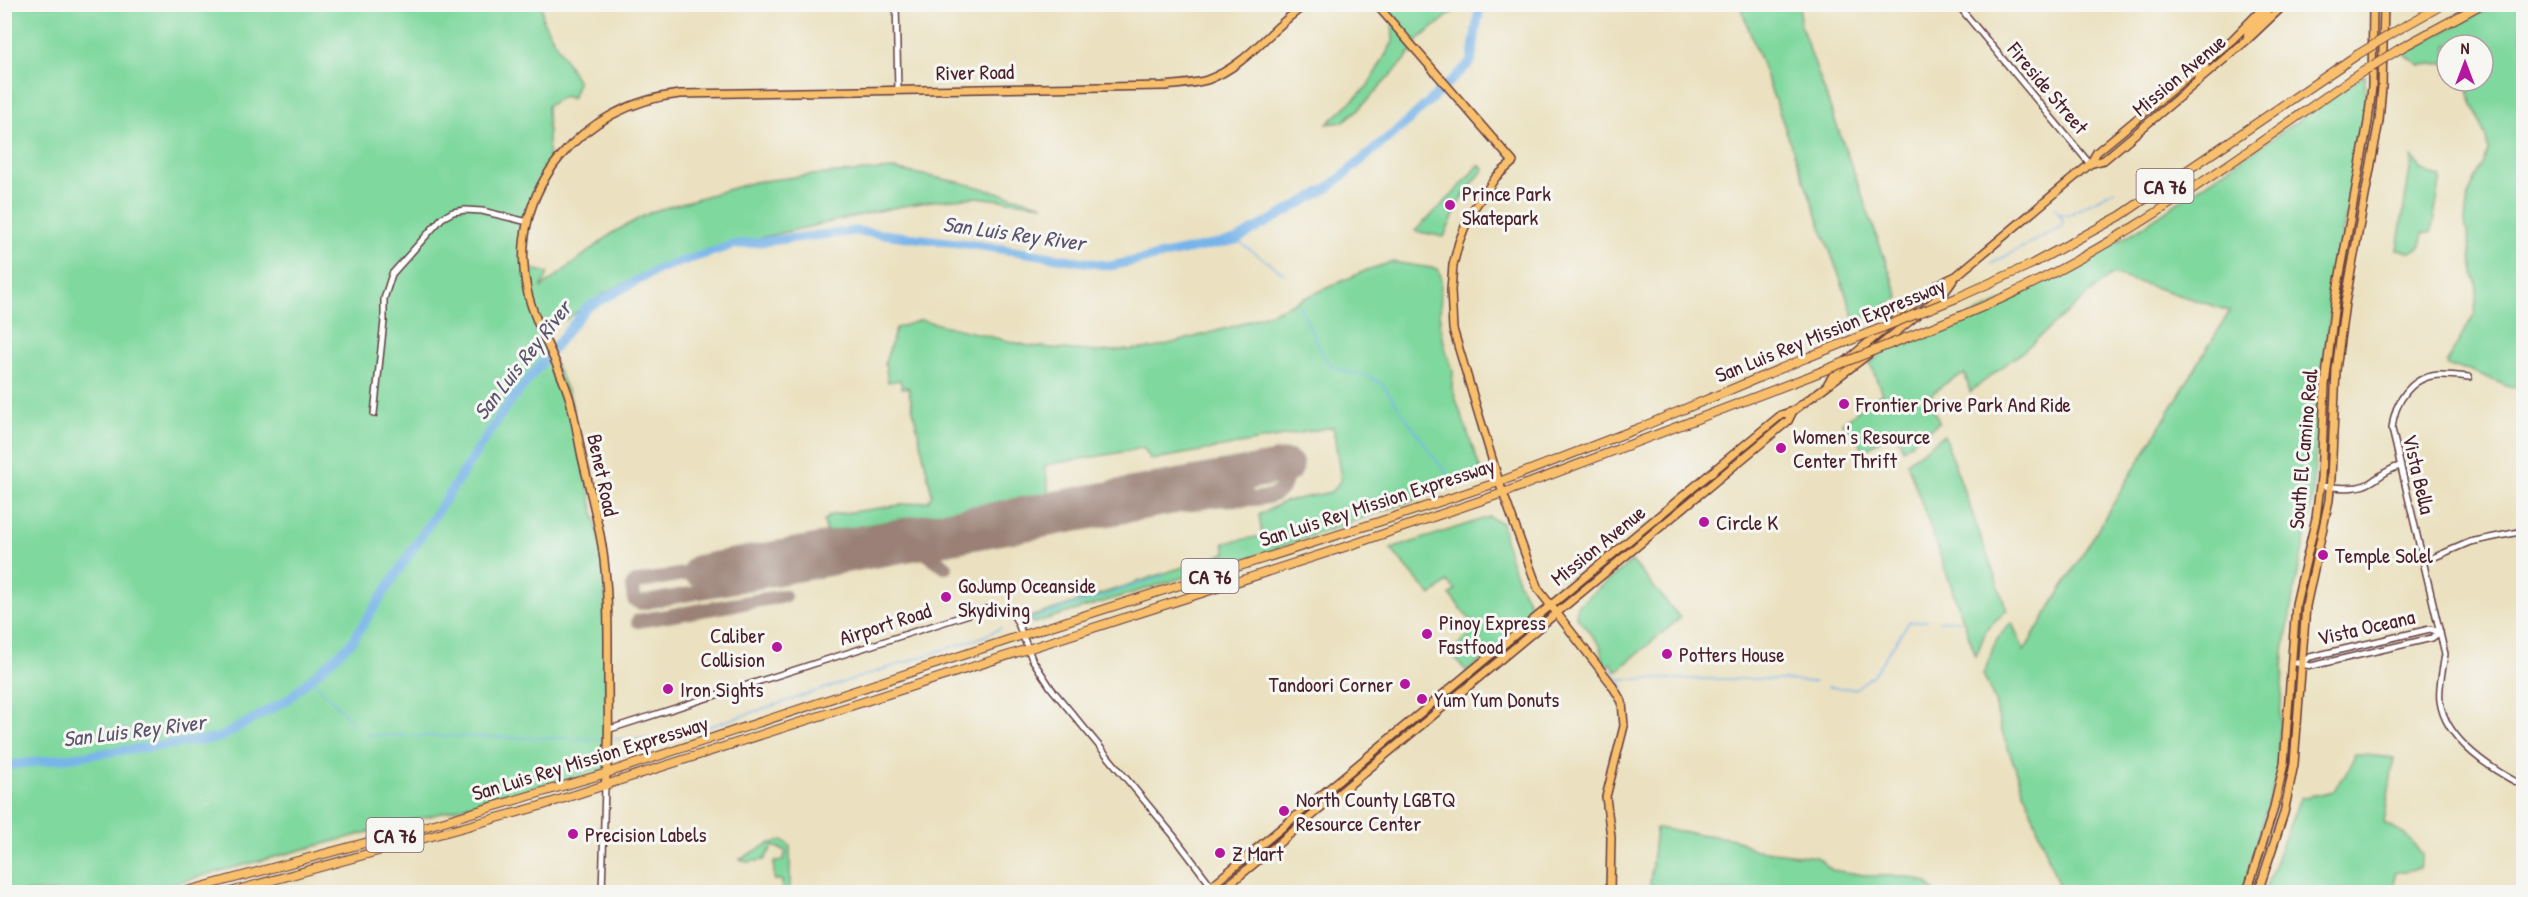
<svg xmlns="http://www.w3.org/2000/svg" width="2528" height="897" viewBox="0 0 2528 897" font-family="'Patrick Hand',sans-serif">
<rect width="100%" height="100%" fill="#f6f6f2"/>
<filter id="ink" filterUnits="userSpaceOnUse"><feTurbulence type="fractalNoise" baseFrequency=".0167" numOctaves="2"/><feDisplacementMap in="SourceGraphic" scale="12" xChannelSelector="R" yChannelSelector="G"/><feConvolveMatrix kernelMatrix="1 2 1 2 8 2 1 2 1" color-interpolation-filters="sRGB"/></filter>
<filter id="wash" filterUnits="userSpaceOnUse"><feTurbulence type="fractalNoise" baseFrequency=".008" numOctaves="4" result="noise"/><feDisplacementMap in="SourceGraphic" scale="24" xChannelSelector="R" yChannelSelector="G"/><feGaussianBlur stdDeviation="1.35" result="paint"/><feColorMatrix in="noise" values="0 0 0 0 0 0 0 0 0 0 0 0 0 0 0 0 0 1.4 0 .05"/><feComposite in="paint" operator="in"/></filter>
<g filter="url(#wash)">
<rect width="100%" height="100%" fill="#ebe1c0"/>
<path fill="#7fd89e" stroke="#647c64" stroke-width="1.5" d="M5,5H542L543,21L578,82L572,99L564,96L547,106L549,172L528,222L525,267L548,273L541,288L614,232L651,212L754,182L811,175L893,169L963,183L1044,205L976,197L932,201L892,208L764,237L683,258L641,275L603,294L565,320L539,327L570,398L605,567L607,769L142,892H5Z
M1389,5H1462L1420,38L1405,60L1361,107L1343,122L1327,124L1367,87L1393,42L1392,18Z
M1740,5H1800V23L1806,40L1899,298L1856,322Z
M2495,5H2523V388L2509,387L2470,370L2448,366L2447,362L2475,313L2477,289L2465,222L2468,196L2488,151L2486,138L2469,94V81H2483V45H2447V63L2420,65L2402,53Z
M2365,75L2366,108L2340,246L2321,380L2312,505L2293,597L2284,652L2277,773L2242,892H2061L2000,726L1995,702L1983,674C1996,649 1988,644 2012,623L2024,651L2230,311L2112,274L2022,352L1970,392L1965,374C1952,378 1938,387 1929,398L1939,422L1903,449L1894,428L1865,451L1842,423L1882,393L1870,363L1904,334L1908,345L2065,272L2136,231Z
M2412,157L2422,170L2441,178L2431,233H2423L2420,247L2410,252L2397,250Z
M1479,165L1484,169L1461,199L1444,237L1415,231L1454,193Z
M1392,262L1438,269L1441,276L1440,324L1446,351L1453,371L1452,388L1481,471L1473,479L1264,553L1034,623L1029,621L1030,617L1226,553L1224,543L1262,536L1259,515L1283,502L1331,492L1341,480L1333,427L1151,460L1144,449L1139,448L1129,451L1045,465L1049,494L826,532L824,521L831,515L928,501L932,494L908,387L902,388L900,380L888,382L885,363L896,328L921,320L1029,346L1097,352L1154,348L1235,326L1278,310L1367,270Z
M1944,435L2007,610L1987,628L1976,656L1907,462Z
M1489,517L1502,523C1505,545 1511,566 1521,587C1525,596 1531,603 1533,612L1532,617L1467,672L1454,657V648L1477,628L1450,595L1456,590L1447,582L1431,596L1391,549Z
M1632,561L1680,618L1617,671L1610,663L1605,667L1600,645L1576,616L1577,606Z
M2355,754L2394,758L2384,823L2405,834L2423,855L2419,868L2395,873L2394,892H2264L2300,798L2334,791L2341,778L2346,776Z
M1656,828L1735,839L1755,850L1817,857L1832,870L1871,876H1904L1926,882L1935,892H1649Z
M783,840L790,846V892H782V880H774V862L783,861L786,851L773,846L764,860L747,862L740,859L768,844Z"/>
<g fill="none" stroke-linecap="round" stroke-linejoin="round">
<path stroke="#77b4e9" stroke-width="1.5" d="M2055,209L2059,214L2068,215L2115,190
M1236,240L1285,274
M1991,264L2062,226L2063,219L2059,214
M1298,304L1325,359L1334,367L1345,372L1368,376L1382,384L1437,461L1454,482L1463,484
M1029,620L1165,576
M1939,621L1960,620
M1608,665L1625,689
M312,679L354,724
M1620,679H1760L1815,682
M1828,687L1855,689L1873,675L1909,622L1927,621
M365,735L599,739
M614,739L674,738L982,637L1001,628"/>
<path stroke="#77b4e9" stroke-width="9" d="M4,766L219,738L287,700L351,643L504,410L586,308L659,269L733,245L856,231L975,245L1110,266L1236,240L1328,188L1405,124L1471,62L1480,4"/>
<path stroke="#9a8076" stroke-width="14" d="M1142,492L1134,501L1137,510L1143,513
M1235,497L1246,492L1243,474
M893,537L899,538L905,542L906,551L901,556
M949,548L959,533L969,523
M924,552L946,567
M786,556L791,557L796,563V571L791,576
M700,571L634,583L632,587L634,600L640,603L1214,500C1243,496 1290,510 1287,466
M715,589L719,586L720,574L728,567
M638,621L784,596"/>
<path stroke="#9a8076" stroke-width="33" d="M700,571L1287,466"/>
</g>
</g>
<g filter="url(#ink)">
<g fill="none" stroke-linecap="round" stroke-linejoin="round">
<g stroke="#623c41" stroke-width="8">
<path id="minor" d="M896,4L898,90
M1957,4L2090,164
M2469,377C2460,376 2450,375 2441,375C2411,375 2394,403 2392,429L2445,654C2443,669 2438,686 2440,701C2445,740 2492,770 2524,786
M374,414L384,321V299L392,274L442,218L453,212L465,210L482,211L528,222
M2320,486C2337,487 2357,491 2371,482C2382,475 2388,469 2400,466
M2423,562L2470,542L2524,531
M2292,662L2311,666L2320,664L2432,638L2440,632
M2302,662L2310,657L2430,629L2440,632
M610,729L985,609H996L1013,615L1017,621L1032,659L1051,688L1173,835L1216,892
M602,892L605,786"/>
</g>
<g stroke="#623c41" stroke-width="10">
<path id="major" d="M1376,4L1513,162L1496,177L1470,214L1459,242L1453,265L1451,290L1453,329L1499,482L1538,589L1610,682L1622,702L1624,726L1606,797L1611,837L1610,892
M2247,40L2248,32L2267,14L2265,7
M2198,80V75L2205,67V62
M2090,164L2104,160L2247,40L2285,4
M1924,309L1944,293L1956,276
M1878,347L1916,316
M1828,383L1838,368L1935,286L1956,276L2090,164L2097,152L2233,39L2267,4
M605,786C610,749 608,714 608,677C608,633 609,589 602,546C597,516 589,487 582,457C578,438 575,418 570,400C559,362 536,329 527,290C506,189 583,104 680,94L1165,86C1179,84 1194,84 1207,80C1249,65 1270,27 1307,4
M1204,892L1781,415L1793,411L1869,354
M1220,892L1788,421L1793,411
M2247,892L2273,811L2284,764L2296,604L2316,518L2321,478L2325,385L2335,302L2368,122L2372,87L2373,4
M2258,892L2284,813L2294,764L2306,606L2329,500L2331,478L2336,370L2345,303L2379,121L2382,87L2384,4"/>
</g>
<g stroke="#623c41" stroke-width="10">
<path id="highway" d="M2401,28L2444,4
M2401,48L2482,4
M1959,297L2032,264L2120,216L2357,55
M1963,315C2105,258 2227,165 2351,79
M183,892L424,827L607,773L1023,635L1397,516L1499,482L1639,428L1806,358
M230,892L540,806L1354,544L1503,493L1810,376"/>
</g>
<use href="#minor" stroke="#fff" stroke-width="5"/>
<use href="#major" stroke="#f8bf6c" stroke-width="7"/>
<use href="#highway" stroke="#f8bf6c" stroke-width="8"/>
<g stroke="#623c41" stroke-width="10" stroke-linecap="butt">
<path id="highway-bridge" d="M2357,55L2401,28
M2351,79L2401,48
M1806,358L1959,297
M1810,376L1963,315"/>
</g>
<use href="#highway-bridge" stroke="#f8bf6c" stroke-width="8"/>
</g>
</g>
<g fill="#b5179e" stroke="#f6f6f2" stroke-width="2">
<circle cx="1450" cy="205" r="6"/>
<circle cx="1844" cy="404" r="6"/>
<circle cx="1781" cy="448" r="6"/>
<circle cx="1704" cy="522" r="6"/>
<circle cx="2323" cy="555" r="6"/>
<circle cx="946" cy="597" r="6"/>
<circle cx="1427" cy="634" r="6"/>
<circle cx="777" cy="647" r="6"/>
<circle cx="1667" cy="654" r="6"/>
<circle cx="1405" cy="684" r="6"/>
<circle cx="668" cy="689" r="6"/>
<circle cx="1422" cy="699" r="6"/>
<circle cx="1284" cy="811" r="6"/>
<circle cx="573" cy="834" r="6"/>
<circle cx="1220" cy="853" r="6"/>
</g>
<g text-anchor="middle" dominant-baseline="central" stroke-width="6" stroke-linejoin="round" paint-order="stroke">
<g fill="#f6f6f2" stroke="#7e6067" stroke-width="1.5">
<rect x="2136.5" y="169" width="57" height="34" rx="4.5"/>
<rect x="1181.5" y="559" width="57" height="34" rx="4.5"/>
<rect x="366.5" y="818" width="57" height="34" rx="4.5"/>
</g>
<g font-size="20" font-weight="bold" fill="#4a1f2b">
<text x="2165" y="186">CA 76</text>
<text x="1210" y="576">CA 76</text>
<text x="395" y="835">CA 76</text>
</g>
<g font-size="21" fill="#4a1f2b" stroke="#f6f6f2">
<text transform="translate(975 72) rotate(-1)">River Road</text>
<text transform="translate(2179 75) rotate(-40)">Mission Avenue</text>
<text transform="translate(2048 88) rotate(50)">Fireside Street</text>
<text transform="translate(1830 330) rotate(-22)">San Luis Rey Mission Expressway</text>
<text transform="translate(2303 449) rotate(-85)">South El Camino Real</text>
<text transform="translate(2419 474) rotate(77)">Vista Bella</text>
<text transform="translate(603 475) rotate(78)">Benet Road</text>
<text transform="translate(1377 502) rotate(-18)">San Luis Rey Mission Expressway</text>
<text transform="translate(1598 545) rotate(-39)">Mission Avenue</text>
<text transform="translate(885 624) rotate(-18)">Airport Road</text>
<text transform="translate(2366 627) rotate(-13)">Vista Oceana</text>
<text transform="translate(590 758) rotate(-17)">San Luis Rey Mission Expressway</text>
</g>
<g font-size="21" fill="#4a1f2b" stroke="#f6f6f2" text-anchor="start">
<text x="1462" y="193">Prince Park<tspan x="1462" dy="24">Skatepark</tspan></text>
<text x="1856" y="404">Frontier Drive Park And Ride</text>
<text x="1793" y="436">Women's Resource<tspan x="1793" dy="24">Center Thrift</tspan></text>
<text x="1716" y="522">Circle K</text>
<text x="2335" y="555">Temple Solel</text>
<text x="958" y="585">GoJump Oceanside<tspan x="958" dy="24">Skydiving</tspan></text>
<text x="1439" y="622">Pinoy Express<tspan x="1439" dy="24">Fastfood</tspan></text>
<text x="765" y="635" text-anchor="end">Caliber<tspan x="765" dy="24">Collision</tspan></text>
<text x="1679" y="654">Potters House</text>
<text x="1393" y="684" text-anchor="end">Tandoori Corner</text>
<text x="680" y="689">Iron Sights</text>
<text x="1434" y="699">Yum Yum Donuts</text>
<text x="1296" y="799">North County LGBTQ<tspan x="1296" dy="24">Resource Center</tspan></text>
<text x="585" y="834">Precision Labels</text>
<text x="1232" y="853">Z Mart</text>
</g>
<g font-size="22" font-style="italic" fill="#5a536e" stroke="#f6f6f2">
<text transform="translate(1014 233) rotate(8)">San Luis Rey River</text>
<text transform="translate(522 360) rotate(-52)">San Luis Rey River</text>
<text transform="translate(134 730) rotate(-7)">San Luis Rey River</text>
</g>
</g>
<rect width="2528" height="897" fill="none" stroke="#f6f6f2" stroke-width="24"/>
<g transform="translate(2465 63)"><circle r="28" fill="#f6f6f2" stroke="#b1a0a2" stroke-width="1.5"/>
<path d="M0-4.5L10 22L0 15L-10 22Z" fill="#b5179e"/>
<text y="-9" font-size="16" font-weight="bold" text-anchor="middle" fill="#4a1f2b">N</text>
</g>
</svg>
